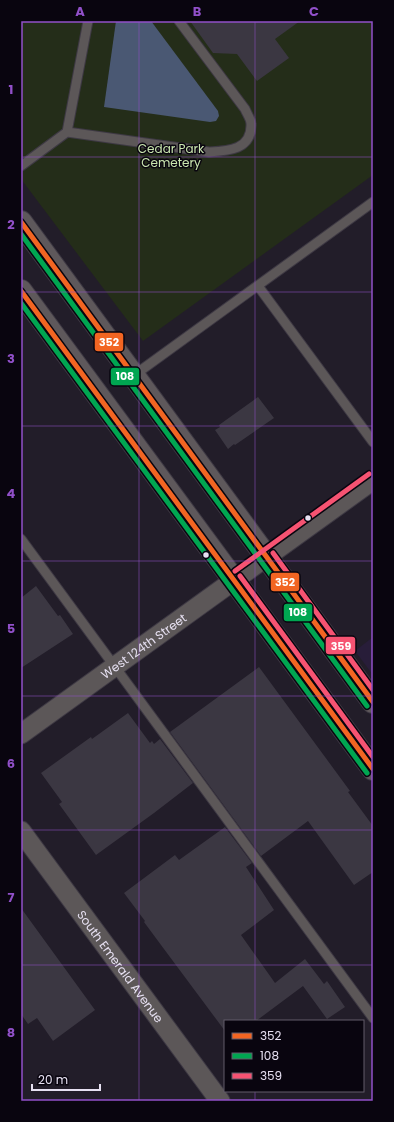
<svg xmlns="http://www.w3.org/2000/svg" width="394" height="1122" viewBox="0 0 394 1122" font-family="Poppins,sans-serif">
<rect width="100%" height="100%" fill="#221d29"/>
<path fill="#281d39" d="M373,637V675L355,651Z"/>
<path fill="#242d19" d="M21,21H373V175L143,341L21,179Z"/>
<path fill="#4a5873" d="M116,21H151L218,111L219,116L216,121L210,122L104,107Z"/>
<path fill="#3b3742" d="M190,21H300L275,39L289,58L257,81L237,54L213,53Z
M258,397L274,418L235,445L234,444L228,449L215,430L220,427L219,425Z
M36,586L58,616L60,615L73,634L21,668V598Z
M259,667L350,791L348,792L373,826V872L354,885L308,821L261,856L170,732Z
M128,713L150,743L152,741L154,744L160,739L193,783L154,813L96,855L59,804L62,802L41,773L91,737L92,739Z
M225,827L252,863L246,867L274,910L241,935L275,983L305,959L324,984L327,981L345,1007L327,1019L303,986L256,1021H225V1031L161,945L144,922L145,921L124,893L175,855L179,860Z
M21,908L95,1010L53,1041L37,1018L28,1024L21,1014Z"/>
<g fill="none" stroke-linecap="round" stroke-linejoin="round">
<g stroke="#3e3944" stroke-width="11">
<path id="lane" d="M67,132L209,152C228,151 252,150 251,124C251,119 247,114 245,109L179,21
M21,166L67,132L88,21
M258,286L373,442
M133,376L373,202
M21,539L373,1018"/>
</g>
<g stroke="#3e3944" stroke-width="21">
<g id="street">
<path id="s1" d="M21,734L373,480"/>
<path id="s2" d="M21,831L220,1101"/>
</g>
</g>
<g stroke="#3e3944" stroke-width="24">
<path id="primary" d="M21,222L373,702
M21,291L373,769"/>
</g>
<use href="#lane" stroke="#5c5758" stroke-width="9"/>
<use href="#street" stroke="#5c5758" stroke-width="19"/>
<use href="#primary" stroke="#5e585b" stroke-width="22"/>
<g stroke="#09050f" stroke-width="8">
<path id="bus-1" d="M21,222L373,702
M21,291L373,769"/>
</g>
<g stroke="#09050f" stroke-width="8">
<path id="bus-2" d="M21,234L367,706
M21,303L367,773"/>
</g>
<g stroke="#09050f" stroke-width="8">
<path id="bus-3" d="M273,553L373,690
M235,571L369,474
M240,576L373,757"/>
</g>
<use href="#bus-1" stroke="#f26522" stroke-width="5"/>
<use href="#bus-2" stroke="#00a651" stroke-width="5"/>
<use href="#bus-3" stroke="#f65372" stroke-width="5"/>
</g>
<path fill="none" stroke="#9150c9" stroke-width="1" stroke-opacity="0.55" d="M139,21V1101M255,21V1021M21,157H373M21,292H373M21,426H373M21,561H373M21,696H373M21,830H373M21,965H373M255,1091V1101"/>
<g fill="#e7e1f2" stroke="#09050f" stroke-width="1.5">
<circle cx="308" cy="518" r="3.5"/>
<circle cx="206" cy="555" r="3.5"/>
</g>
<g text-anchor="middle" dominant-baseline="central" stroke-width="3" stroke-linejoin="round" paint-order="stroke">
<g font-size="12" fill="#cae6af" stroke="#09050f">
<text x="171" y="148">Cedar Park<tspan x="171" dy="14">Cemetery</tspan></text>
</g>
<g font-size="12" fill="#e7e1f2" stroke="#09050f">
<text stroke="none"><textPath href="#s1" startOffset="151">West 124th Street</textPath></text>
<text stroke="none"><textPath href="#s2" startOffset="168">South Emerald Avenue</textPath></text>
</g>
</g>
<g stroke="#09050f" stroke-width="1.5">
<rect x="94" y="332" width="30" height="20" rx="4" fill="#f26522"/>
<rect x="110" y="367" width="30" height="19" rx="4" fill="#00a651"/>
<rect x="270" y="572" width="30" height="20" rx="4" fill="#f26522"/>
<rect x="283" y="603" width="30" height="19" rx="4" fill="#00a651"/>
<rect x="325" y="636" width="31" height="19" rx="4" fill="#f65372"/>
</g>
<g font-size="11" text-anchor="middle" font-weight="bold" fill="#fff">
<text x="109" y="346">352</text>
<text x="125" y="380">108</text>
<text x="285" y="586">352</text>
<text x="298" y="616">108</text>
<text x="341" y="650">359</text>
</g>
<rect width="394" height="1122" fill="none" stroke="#09050f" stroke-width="44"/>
<rect x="224" y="1020" width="140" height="72" fill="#09050f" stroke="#625d6a"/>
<rect x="232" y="1033" width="20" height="6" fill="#f26522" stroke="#625d6a"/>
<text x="260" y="1040" font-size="12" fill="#e7e1f2">352</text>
<rect x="232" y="1053" width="20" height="6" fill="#00a651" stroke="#625d6a"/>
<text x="260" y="1060" font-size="12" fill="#e7e1f2">108</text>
<rect x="232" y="1073" width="20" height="6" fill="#f65372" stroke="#625d6a"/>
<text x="260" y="1080" font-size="12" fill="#e7e1f2">359</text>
<path d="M32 1084v6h68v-6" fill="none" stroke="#e7e1f2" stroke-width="2"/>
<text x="38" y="1084" font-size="12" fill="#e7e1f2" stroke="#09050f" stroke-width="3" paint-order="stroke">20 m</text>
<rect x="22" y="22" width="350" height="1078" fill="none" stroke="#9150c9" stroke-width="1.5"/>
<g font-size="13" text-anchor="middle" font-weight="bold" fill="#9150c9">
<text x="80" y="16">A</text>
<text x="197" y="16">B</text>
<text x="314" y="16">C</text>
<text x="11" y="94">1</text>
<text x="11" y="229">2</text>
<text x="11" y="363">3</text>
<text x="11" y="498">4</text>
<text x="11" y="633">5</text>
<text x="11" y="768">6</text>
<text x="11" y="902">7</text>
<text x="11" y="1037">8</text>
</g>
</svg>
